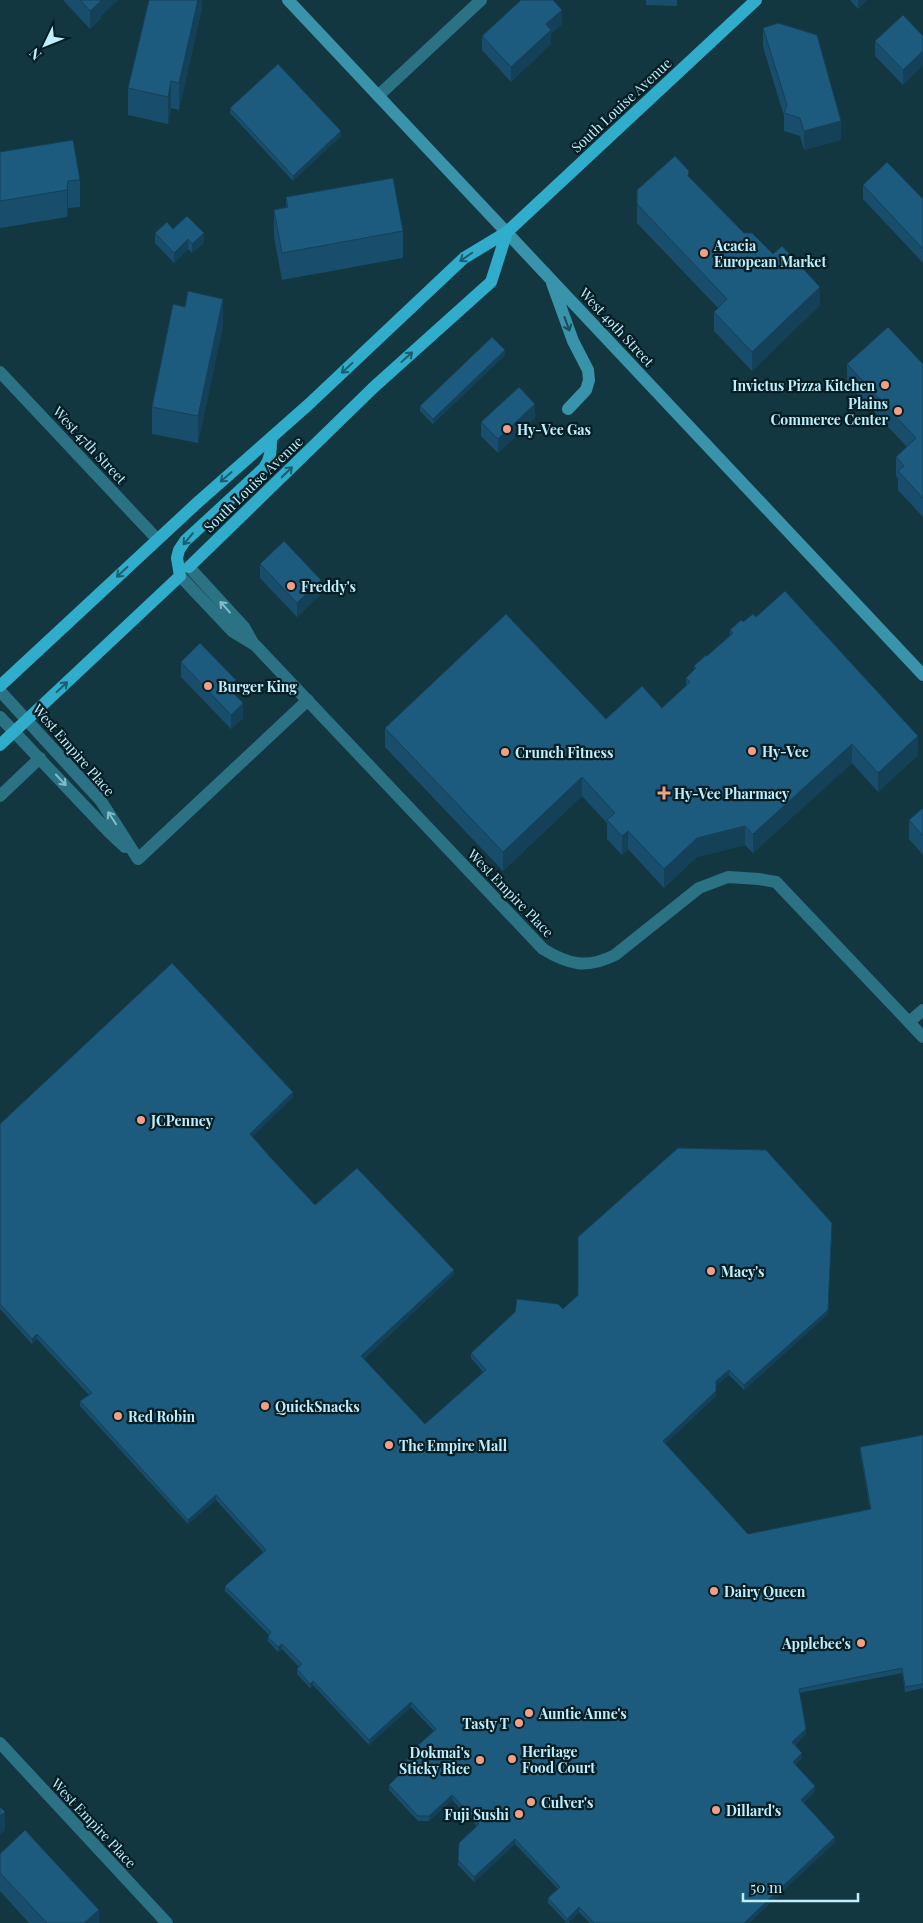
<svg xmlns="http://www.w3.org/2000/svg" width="923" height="1923" viewBox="0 0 923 1923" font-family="'Playfair Display',serif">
<rect width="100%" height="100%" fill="#133740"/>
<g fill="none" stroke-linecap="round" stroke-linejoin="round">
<path stroke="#2b7284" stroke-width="12" d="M378,96L481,0
M0,372L157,539
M189,567L244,627L253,643
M180,576L232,631L255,645L543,949C569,965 587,969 615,955L699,888L728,877L759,879L776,882L923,1037
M0,691L101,801L138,859
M0,717L109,832L125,847
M0,796L40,758
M138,859L308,700
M909,1022L923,1010
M0,1743L167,1923"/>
<path stroke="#3993aa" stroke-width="12" d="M288,0L923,675
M552,283L573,341L588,370L589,380L586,390L568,409"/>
<path stroke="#2fadcb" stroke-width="12" d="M189,567L374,387L491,282L507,232
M0,686L197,503L308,405L464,258L507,232L756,0
M0,745L180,576L177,558L179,550L185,541L264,468C271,458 271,450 271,438"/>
</g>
<path fill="#184e6c" d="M63,0H118L101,16V18L90,29Z
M202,0V8L179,110L171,108L168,124L128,115V88Z
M646,0H677V6L646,5Z
M850,0H867L858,9Z
M562,24L551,34V44L511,82L482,50V36Z
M763,28L841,140L804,150L800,136L784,131V116L763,47Z
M923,36V65L903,85L875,56V41Z
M230,108L341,136L293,181L230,113Z
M0,152L80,180V207L68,208L67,217L0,228Z
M689,177L744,233L820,305L752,371L714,331V312L718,308L637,223V190Z
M863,185L923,199V263L863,199Z
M286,197L403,231V258L282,280L274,237V210L286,207Z
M173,229L204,243L192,253L188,249L174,263L155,243V233Z
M185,307L223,326L198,443L152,434V407Z
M505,355L433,424L420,411V406Z
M847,364H923V517L898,490V478L896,476V457L907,447L847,383Z
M535,418L498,453L481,436V422Z
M260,564L321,594L297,617L260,578Z
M756,617L918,755L878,792L852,763L753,853L745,845L697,857L664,888L628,849L622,855L607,839V823L582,796L503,871L385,747V728L606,719L662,708L686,686V678L694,671V666L707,656L730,636V630L743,622Z
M181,662L236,695L235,696L243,718L231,729L181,677Z
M923,808V855L909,839V820Z
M293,1097L252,1137L315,1205L454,1274L364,1359L425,1424L483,1372L471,1358V1353L563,1309L828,1314L744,1390L729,1375L716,1385V1396L665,1444L748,1534L870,1509L860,1452V1447L923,1435V1688L905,1692L902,1673L799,1693L806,1734L795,1745L802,1758L795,1765L815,1791L803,1803L835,1842L749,1923H590L579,1912L568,1923H567L548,1903V1898L558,1889L515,1844L474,1882L458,1865V1860L477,1826L452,1800L429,1821H418L389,1790V1785L402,1773L400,1771V1766L412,1755V1751L434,1731L411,1707L369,1745L313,1685L310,1688L297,1674V1669L299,1667L282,1649L278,1652L268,1641V1637L269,1635L225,1591V1586L263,1552L216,1500L188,1524L80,1406V1401L89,1395L37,1339L32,1344L0,1309V1124Z
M0,1854L99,1923H29L0,1891Z"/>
<path fill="#144058" d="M100,0H118L101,16V18L90,29V11Z
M198,0H202V8L179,110V83Z
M858,0H867L858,9Z
M562,10V24L551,34V44L511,82V67L546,24Z
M923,51V65L903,85V70Z
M171,81V108L168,124V97Z
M841,121V140L804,150V131Z
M341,131V136L293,181V176Z
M68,181V208L67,217V190Z
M204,233V243L192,253V244Z
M188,239V249L174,263V253Z
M820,287V305L752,371V352Z
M223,299V326L198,443V416Z
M505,350V355L433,424V419Z
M535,404V418L498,453V439Z
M321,580V594L297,617V603Z
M236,680V695L228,702V688Z
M243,703V718L231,729V715Z
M918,736V755L878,792V773Z
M852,744V763L753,853V834Z
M582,777V796L503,871V852Z
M745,826V845L697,857L664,888V869L697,838Z
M628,831V849L622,855V836Z
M293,1092V1097L250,1139V1134Z
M832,1223L828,1314L744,1390V1385Z
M454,1270V1274L361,1361V1356Z
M37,1334V1339L32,1344V1339Z
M729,1370V1375L716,1386V1381Z
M716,1391V1396L663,1446V1441Z
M216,1495V1500L188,1524V1520Z
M282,1644V1649L278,1652V1647Z
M313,1681V1685L310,1688V1684Z
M411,1702V1707L369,1745V1740Z
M806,1729V1734L792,1747V1742Z
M802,1753V1758L793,1767V1762Z
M815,1786V1791L801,1805V1800Z
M452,1795V1800L429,1821V1816Z
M5,1812V1830L0,1835V1816Z
M835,1837V1842L749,1923H744Z
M515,1839V1844L474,1882V1877Z
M579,1907V1912L567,1923V1919Z
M99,1910V1923H84Z"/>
<path fill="#1c5b7e" stroke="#144058" d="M80,0H100L101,1L90,11Z
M149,0H198L179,83L171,81L168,97L128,88Z
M521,0H553L562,10L546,24L551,30L511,67L482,36Z
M903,15L923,36V51L903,70L875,41Z
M778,23L817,35L841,121L804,131L800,118L784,113L787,105L763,28Z
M278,64L341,131L293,176L230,108Z
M73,140L80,180L68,181L67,190L0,201V152Z
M675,156L689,171L688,176L744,233H752L773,254L782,246L820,287L752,352L714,312L727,299L637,204V190Z
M887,162L923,199V249L863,185Z
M393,178L403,231L282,253L274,210L288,207L286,197Z
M187,216L204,233L192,244L188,239L174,253L155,233L167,222L173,229Z
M188,291L223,299L198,416L152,407L173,304L185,307Z
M888,327L923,364V498L898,471L904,466L896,457L916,438L847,364Z
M492,337L505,350L433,419L420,406Z
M519,387L535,404L498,439L481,422Z
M284,541L321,580L297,603L260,564Z
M785,591L918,736L878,773L852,744L753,834L745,826L697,838L664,869L628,831L622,836L607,820L615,813L582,777L503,852L385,728L506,614L606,719L642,686L662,708L690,682L686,678L696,668L694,666L706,655L707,656L733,633L730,630L741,620L743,622L753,614L756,617Z
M200,643L236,680L228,688L243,703L231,715L181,662Z
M923,808V836L909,820Z
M172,963L293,1092L250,1134L271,1158L315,1205L357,1168L454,1270L361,1356L425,1424L486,1370L471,1353L515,1312L517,1299L558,1304L563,1309L578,1295V1237L678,1148L766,1150L832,1223L828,1310L744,1385L729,1370L716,1381V1391L663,1441L748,1534L871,1509L860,1447L923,1435V1684L905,1687L902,1668L799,1689L806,1729L792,1742L802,1753L793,1762L815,1786L801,1800L835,1837L744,1923H594L579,1907L567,1919L548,1898L560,1887L515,1839L474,1877L458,1860L459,1843L479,1824L452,1795L429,1816H418L389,1785L404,1770L400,1766L414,1753L412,1751L436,1729L411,1702L369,1740L313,1681L310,1684L297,1669L302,1664L282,1644L278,1647L268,1637L271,1632L225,1586L266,1550L216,1495L188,1520L80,1401L92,1393L37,1334L32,1339L0,1304V1124Z
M0,1807L5,1812L0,1816Z
M25,1830L99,1910L84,1923H47L0,1873V1854Z"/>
<defs><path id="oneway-shaft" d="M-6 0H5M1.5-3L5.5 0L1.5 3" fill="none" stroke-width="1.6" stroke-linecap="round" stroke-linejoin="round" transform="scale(1.25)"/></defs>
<g stroke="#185e6f">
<use href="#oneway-shaft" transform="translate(466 257) rotate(145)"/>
<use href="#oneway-shaft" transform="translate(407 357) rotate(-42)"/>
<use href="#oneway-shaft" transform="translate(347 368) rotate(137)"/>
<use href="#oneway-shaft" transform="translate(287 472) rotate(-44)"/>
<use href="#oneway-shaft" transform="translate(226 477) rotate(139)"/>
<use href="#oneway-shaft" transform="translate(188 539) rotate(130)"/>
<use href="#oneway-shaft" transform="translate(122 572) rotate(137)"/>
<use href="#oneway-shaft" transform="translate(62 687) rotate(-43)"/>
</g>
<use stroke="#1a4c59" href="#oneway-shaft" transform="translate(567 324) rotate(70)"/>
<g stroke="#83bdcd">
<use href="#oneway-shaft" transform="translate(225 607) rotate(-132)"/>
<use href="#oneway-shaft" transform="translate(61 780) rotate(47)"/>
<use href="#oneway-shaft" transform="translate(112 818) rotate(-123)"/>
</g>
<g fill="#f39f85" stroke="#051d23" stroke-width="2">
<circle cx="704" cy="253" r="5"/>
<circle cx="885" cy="385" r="5"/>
<circle cx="898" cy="411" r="5"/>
<circle cx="507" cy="429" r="5"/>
<circle cx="291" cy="586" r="5"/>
<circle cx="208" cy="686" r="5"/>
<circle cx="752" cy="751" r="5"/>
<circle cx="505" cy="752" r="5"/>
<path d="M661.5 785.5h5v5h5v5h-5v5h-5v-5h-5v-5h5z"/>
<circle cx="141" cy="1120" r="5"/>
<circle cx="711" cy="1271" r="5"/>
<circle cx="265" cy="1406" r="5"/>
<circle cx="118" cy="1416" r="5"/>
<circle cx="389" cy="1445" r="5"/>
<circle cx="714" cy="1591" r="5"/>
<circle cx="861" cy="1643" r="5"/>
<circle cx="529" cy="1713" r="5"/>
<circle cx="519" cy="1723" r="5"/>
<circle cx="512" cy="1759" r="5"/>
<circle cx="480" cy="1760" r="5"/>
<circle cx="531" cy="1802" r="5"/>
<circle cx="716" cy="1810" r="5"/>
<circle cx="519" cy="1814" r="5"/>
</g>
<g text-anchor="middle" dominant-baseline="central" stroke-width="4.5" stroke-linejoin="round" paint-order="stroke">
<g font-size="14" fill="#beeffd" stroke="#051d23">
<text transform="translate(621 105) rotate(-43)">South Louise Avenue</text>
<text transform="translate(617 327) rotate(47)">West 49th Street</text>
<text transform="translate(90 445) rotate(47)">West 47th Street</text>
<text transform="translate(253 484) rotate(-44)">South Louise Avenue</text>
<text transform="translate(74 750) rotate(49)">West Empire Place</text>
<text transform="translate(511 893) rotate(46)">West Empire Place</text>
<text transform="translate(94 1823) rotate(47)">West Empire Place</text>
</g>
<g font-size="14" font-weight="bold" fill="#beeffd" stroke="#051d23" text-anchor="start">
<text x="714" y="245">Acacia<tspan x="714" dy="16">European Market</tspan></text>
<text x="875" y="385" text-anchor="end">Invictus Pizza Kitchen</text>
<text x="888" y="403" text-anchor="end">Plains<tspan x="888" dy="16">Commerce Center</tspan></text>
<text x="517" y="429">Hy-Vee Gas</text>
<text x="301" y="586">Freddy's</text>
<text x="218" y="686">Burger King</text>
<text x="762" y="751">Hy-Vee</text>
<text x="515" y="752">Crunch Fitness</text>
<text x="674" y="793">Hy-Vee Pharmacy</text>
<text x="151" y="1120">JCPenney</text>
<text x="721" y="1271">Macy's</text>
<text x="275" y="1406">QuickSnacks</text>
<text x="128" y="1416">Red Robin</text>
<text x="399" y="1445">The Empire Mall</text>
<text x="724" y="1591">Dairy Queen</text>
<text x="851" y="1643" text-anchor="end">Applebee's</text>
<text x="539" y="1713">Auntie Anne's</text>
<text x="509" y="1723" text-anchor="end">Tasty T</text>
<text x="522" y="1751">Heritage<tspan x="522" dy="16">Food Court</tspan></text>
<text x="470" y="1752" text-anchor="end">Dokmai's<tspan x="470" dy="16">Sticky Rice</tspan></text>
<text x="541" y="1802">Culver's</text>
<text x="726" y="1810">Dillard's</text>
<text x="509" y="1814" text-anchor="end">Fuji Sushi</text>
</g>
</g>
<g transform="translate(45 45) rotate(227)" stroke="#051d23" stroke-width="4" paint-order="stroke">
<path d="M0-4L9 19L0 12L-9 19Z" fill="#beeffd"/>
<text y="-8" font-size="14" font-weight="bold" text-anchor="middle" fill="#beeffd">N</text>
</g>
<path d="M743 1893v8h115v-8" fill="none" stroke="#beeffd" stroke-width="2.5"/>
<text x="750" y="1893" font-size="15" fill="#beeffd" stroke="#051d23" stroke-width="4" paint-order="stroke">50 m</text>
</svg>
